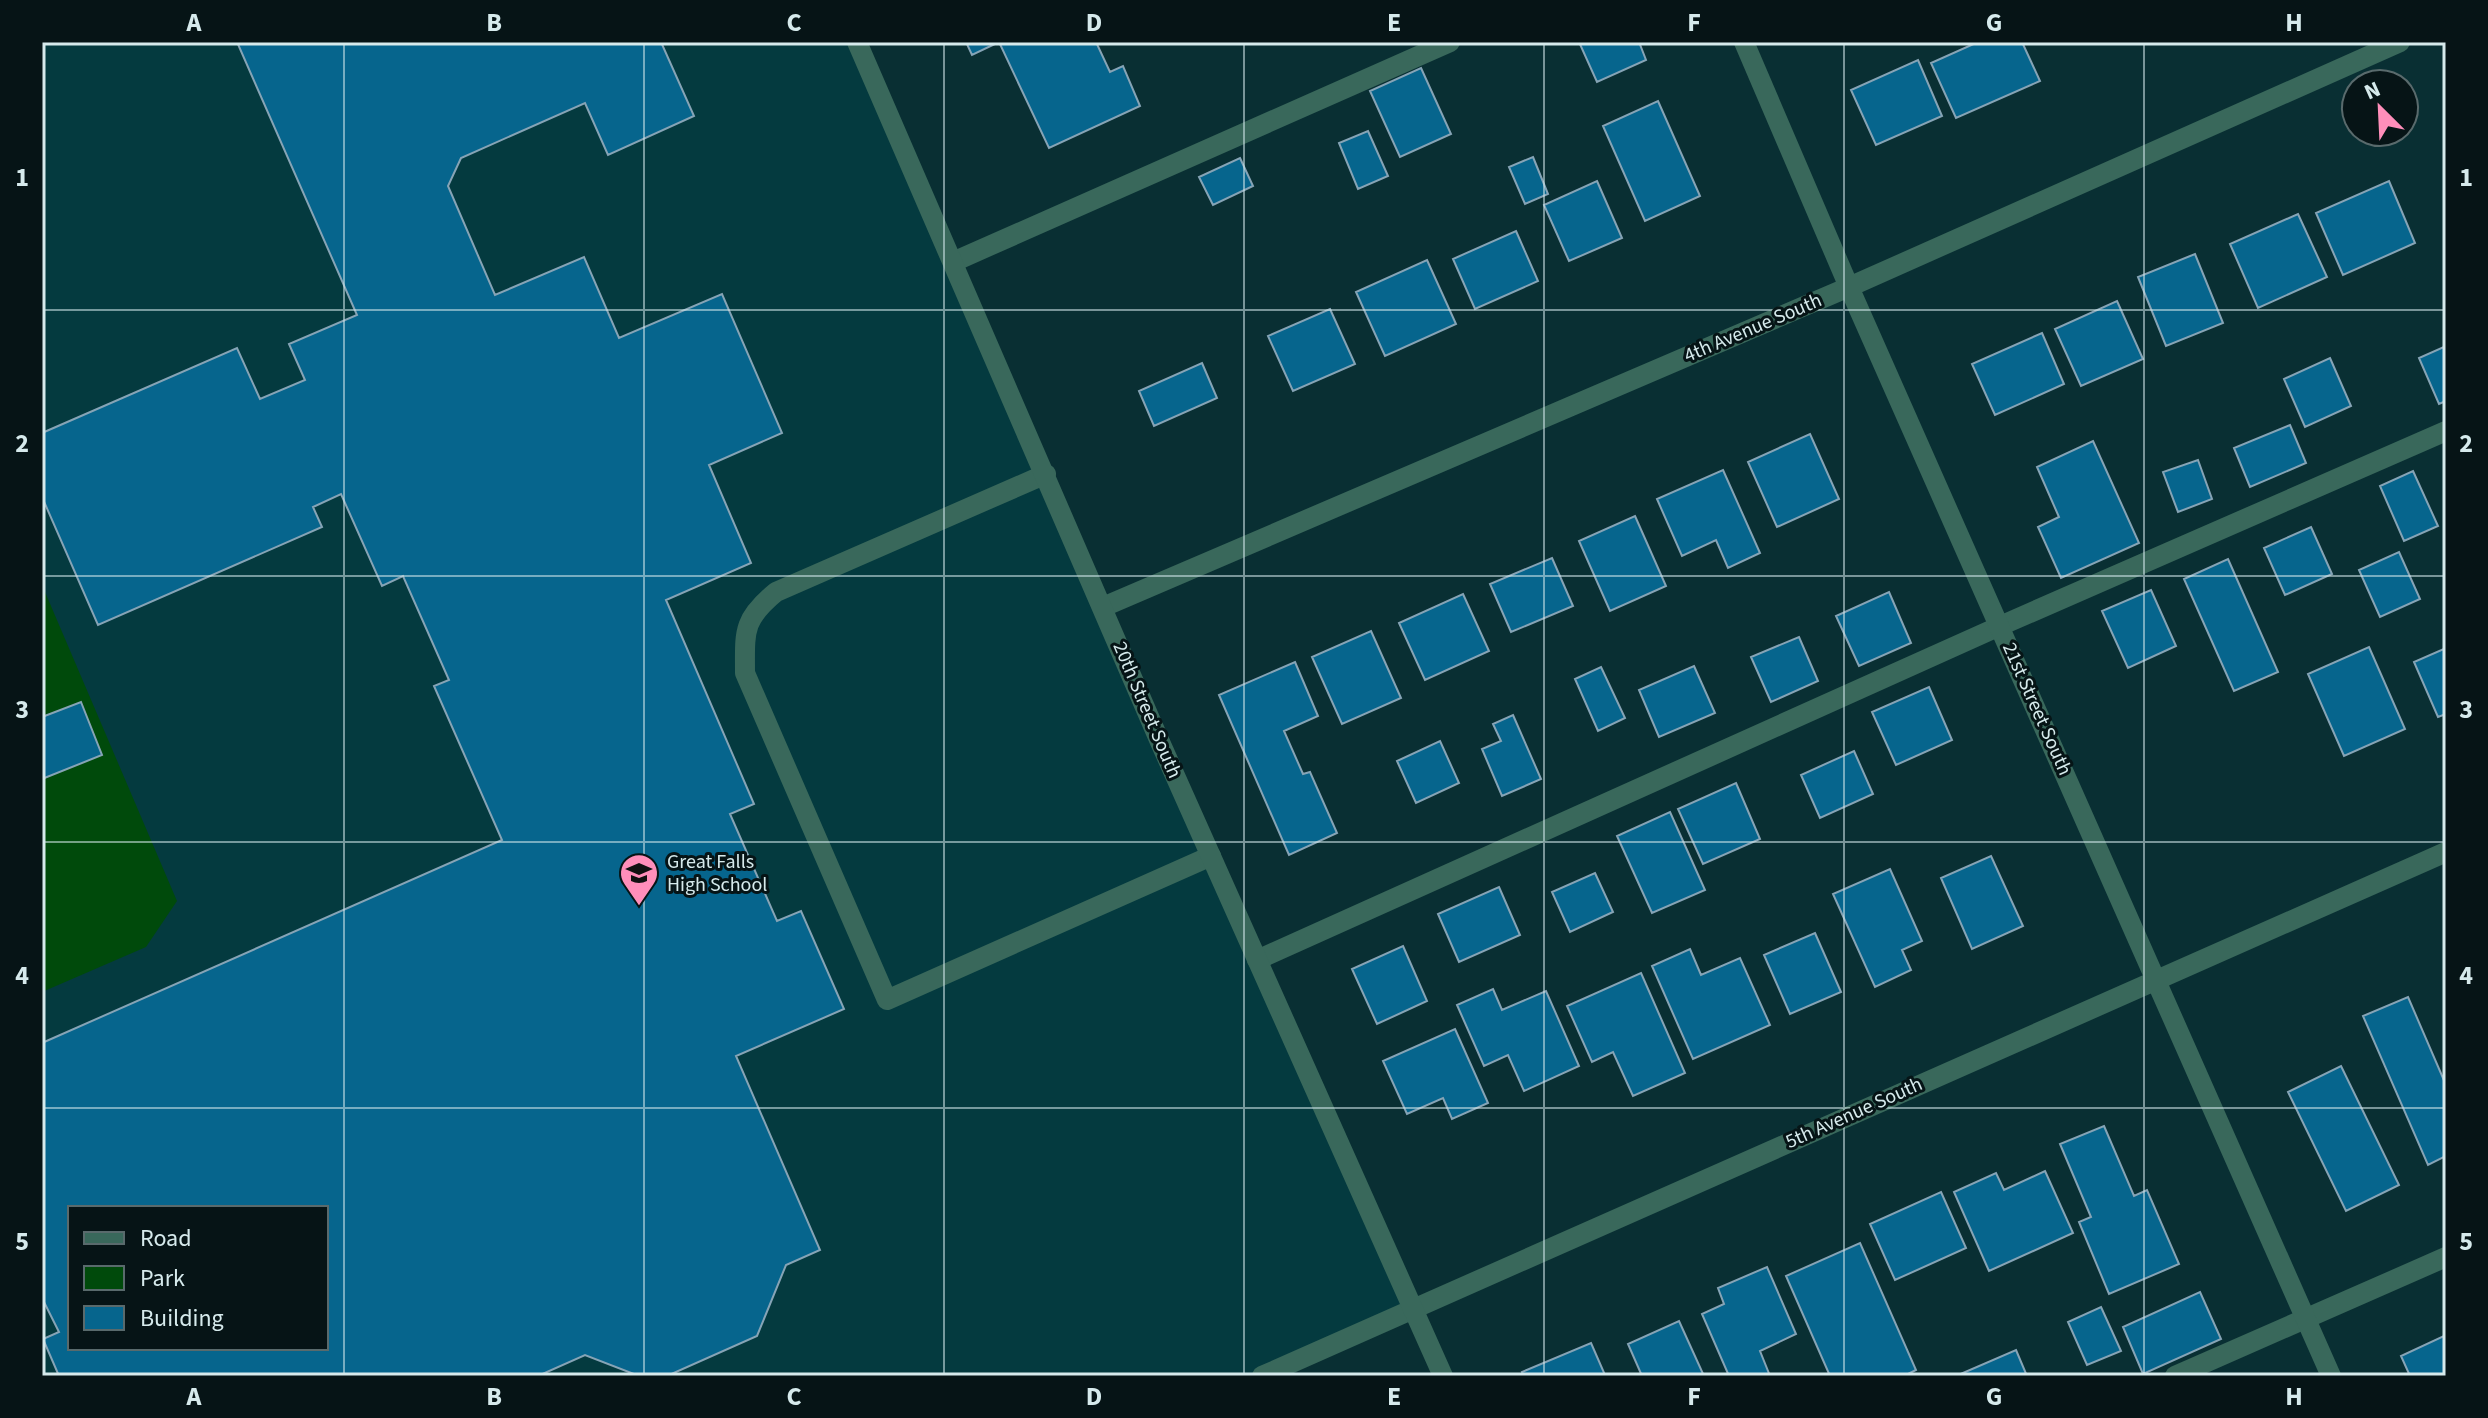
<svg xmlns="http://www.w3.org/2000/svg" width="2488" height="1418" viewBox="0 0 2488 1418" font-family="'Source Sans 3',sans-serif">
<rect width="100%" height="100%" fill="#092f33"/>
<path fill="#043a3f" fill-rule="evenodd" d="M42,42H857L1415,1310L1262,1376H42ZM70,1208H326V1348H70Z"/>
<path fill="#004a0b" d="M42,585L177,901L146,947L42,992Z"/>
<path fill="#06658d" stroke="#86a4b6" stroke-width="2" fill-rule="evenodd" d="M237,42H661L694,116L608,155L585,103L461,158L448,186L495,295L584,257L619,338L722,294L782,433L709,465L751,563L666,600L754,804L730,814L777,921L801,911L844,1009L736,1056L820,1250L786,1265L757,1336L667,1376H639L585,1355L538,1376H59L43,1339L59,1332L42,1298V1043L502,840L434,686L449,680L403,576L382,586L341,494L313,507L322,527L98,625L42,497V433L237,348L260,399L305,380L289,344L357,315ZM70,1208H326V1348H70Z
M966,42H999L972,55Z
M999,42H1096L1110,72L1123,66L1140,106L1049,148Z
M1579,42H1639L1646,60L1597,82Z
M1978,42H2022L2040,81L1956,118L1931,63Z
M1918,60L1942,116L1876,145L1851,90Z
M1421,68L1451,134L1400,157L1370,91Z
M1658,101L1700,196L1645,221L1603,126Z
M1368,131L1388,176L1358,189L1339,143Z
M1533,157L1548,194L1525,204L1509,167Z
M1240,158L1253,186L1213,205L1199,177Z
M1597,181L1622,238L1569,261L1544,205Z
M2389,181L2415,243L2343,275L2316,213Z
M2298,214L2327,277L2258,308L2230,244Z
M1516,231L1538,281L1475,309L1453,259Z
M2195,254L2223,323L2166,346L2138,277Z
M1427,260L1456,324L1385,356L1356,292Z
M2117,301L2143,359L2081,386L2055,329Z
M1330,309L1355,364L1293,391L1268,336Z
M2042,333L2064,384L1995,415L1972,364Z
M2446,346V401L2439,404L2419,358Z
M2330,358L2351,406L2305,427L2284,379Z
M1202,363L1217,398L1154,426L1139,391Z
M2290,425L2306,463L2250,487L2234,448Z
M1810,434L1839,499L1777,527L1748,462Z
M2093,441L2139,543L2061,578L2038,527L2059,517L2037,467Z
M2198,460L2212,499L2178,512L2163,472Z
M1723,470L1760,553L1728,568L1716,540L1682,556L1657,499Z
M2413,471L2438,526L2404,541L2380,486Z
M1635,516L1666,586L1610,611L1579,541Z
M2311,527L2332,574L2285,595L2264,548Z
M2399,552L2420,599L2380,617L2359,570Z
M1552,558L1573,606L1511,632L1490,584Z
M2228,559L2278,672L2234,691L2184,579Z
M2151,590L2176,646L2128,668L2102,611Z
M1889,592L1911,643L1859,666L1836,616Z
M1463,594L1489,651L1425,680L1399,623Z
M1371,631L1401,698L1342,724L1312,657Z
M1799,637L1818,681L1771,702L1751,657Z
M2369,647L2405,729L2344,756L2308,674Z
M2446,648V714L2438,717L2414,662Z
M1295,662L1318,716L1284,731L1303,774L1310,772L1337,833L1289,855L1219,695Z
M1694,666L1715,713L1659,737L1639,690Z
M1601,667L1625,718L1598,731L1575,679Z
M1929,687L1952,740L1896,765L1872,712Z
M81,702L102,755L42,779V717Z
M1513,715L1541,779L1502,796L1482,749L1501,741L1493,724Z
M1440,741L1459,783L1416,803L1397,761Z
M1854,751L1873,794L1820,818L1801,775Z
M1736,783L1760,839L1703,864L1678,809Z
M1670,812L1705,890L1652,913L1617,836Z
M1991,856L2023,926L1972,949L1941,878Z
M1890,869L1922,941L1902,950L1911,970L1875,987L1833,894Z
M1595,873L1613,912L1570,932L1552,892Z
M1499,887L1520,935L1459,962L1438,914Z
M1815,933L1841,992L1790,1014L1764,955Z
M1403,946L1427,1001L1377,1024L1352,969Z
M1690,949L1701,975L1740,958L1770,1025L1693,1059L1652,966Z
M1641,973L1685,1073L1633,1096L1613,1052L1592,1062L1567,1006Z
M1493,989L1502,1010L1546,991L1579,1066L1524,1091L1508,1055L1484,1066L1457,1005Z
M2408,997L2446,1085V1156L2428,1165L2363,1016Z
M1455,1029L1488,1103L1452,1119L1443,1098L1407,1114L1383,1061Z
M2341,1066L2399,1185L2346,1211L2288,1092Z
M2104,1126L2134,1196L2147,1190L2179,1264L2109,1294L2079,1222L2091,1217L2060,1144Z
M2045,1171L2073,1233L1989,1271L1954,1192L1996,1173L2004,1190Z
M1941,1192L1966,1248L1895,1280L1870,1224Z
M1860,1243L1916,1370L1904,1376H1830L1786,1276Z
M1767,1267L1796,1334L1760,1351L1770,1376H1729L1702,1314L1724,1304L1718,1288Z
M2200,1292L2221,1339L2143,1374L2123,1327Z
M2101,1307L2121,1351L2087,1365L2068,1322Z
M1679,1321L1704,1376H1642L1628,1344Z
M2446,1335V1376H2410L2401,1356Z
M1591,1343L1605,1375L1524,1376L1522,1372Z
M2016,1350L2027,1376H1956Z"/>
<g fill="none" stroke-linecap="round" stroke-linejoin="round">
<path stroke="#39685b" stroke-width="20" d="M953,262L1450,42
M1046,474L776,592C742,620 745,632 745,673L887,1000L1211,856
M1257,960L2000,626L2446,431
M2175,1376L2446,1257"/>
<path stroke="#39685b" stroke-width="20" d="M1744,42L1849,287L2331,1376
M1103,607L1849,287L2400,42
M1262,1376L2446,852"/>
<path stroke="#39685b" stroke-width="20" d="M857,42L1160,742L1443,1376"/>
</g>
<path fill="none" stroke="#d6eaec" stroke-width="2" stroke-opacity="0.55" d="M344,42V1376M644,42V1376M944,42V1376M1244,42V1376M1544,42V1376M1844,42V1376M2144,42V1376M42,310H2446M42,576H2446M42,842H2446M42,1108H2446"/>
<defs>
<g id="school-pin" transform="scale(2)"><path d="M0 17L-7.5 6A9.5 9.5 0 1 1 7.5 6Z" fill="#ff8eba" stroke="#061416"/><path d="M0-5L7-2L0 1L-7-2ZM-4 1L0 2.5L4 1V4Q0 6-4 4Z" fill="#111"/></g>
</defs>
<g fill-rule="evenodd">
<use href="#school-pin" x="639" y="873"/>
</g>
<g text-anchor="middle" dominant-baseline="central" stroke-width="6" stroke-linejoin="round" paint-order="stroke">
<g font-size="20" fill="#d6eaec" stroke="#061416">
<text transform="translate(1753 328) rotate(-23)">4th Avenue South</text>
<text transform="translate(2037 709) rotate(66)">21st Street South</text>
<text transform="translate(1147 710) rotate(67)">20th Street South</text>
<text transform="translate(1854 1113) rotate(-24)">5th Avenue South</text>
</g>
<g font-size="20" fill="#d6eaec" stroke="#061416" text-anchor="start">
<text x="667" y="862">Great Falls<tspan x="667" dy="23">High School</tspan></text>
</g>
</g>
<rect width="2488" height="1418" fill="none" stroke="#061416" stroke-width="88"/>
<rect x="68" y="1206" width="260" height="144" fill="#061416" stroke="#596a6c" stroke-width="2"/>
<rect x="84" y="1232" width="40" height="12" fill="#39685b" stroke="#596a6c" stroke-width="2"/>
<text x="140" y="1246" font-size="24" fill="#d6eaec">Road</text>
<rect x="84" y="1266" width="40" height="24" fill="#004a0b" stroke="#596a6c" stroke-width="2"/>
<text x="140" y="1286" font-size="24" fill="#d6eaec">Park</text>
<rect x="84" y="1306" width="40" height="24" fill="#06658d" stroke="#596a6c" stroke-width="2"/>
<text x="140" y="1326" font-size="24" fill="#d6eaec">Building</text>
<g transform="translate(2380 108) rotate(336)"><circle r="38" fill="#061416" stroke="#596a6c" stroke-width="2"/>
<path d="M0-6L14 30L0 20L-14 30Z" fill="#ff8eba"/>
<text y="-12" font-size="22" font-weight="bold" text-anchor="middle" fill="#d6eaec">N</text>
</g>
<rect x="44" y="44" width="2400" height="1330" fill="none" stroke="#d6eaec" stroke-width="3"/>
<g font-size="26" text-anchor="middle" font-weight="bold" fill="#d6eaec">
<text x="194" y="31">A</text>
<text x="494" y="31">B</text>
<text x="794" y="31">C</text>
<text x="1094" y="31">D</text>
<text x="1394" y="31">E</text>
<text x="1694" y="31">F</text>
<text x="1994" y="31">G</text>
<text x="2294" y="31">H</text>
<text x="22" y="186">1</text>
<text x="2466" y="186">1</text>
<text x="22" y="452">2</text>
<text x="2466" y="452">2</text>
<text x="22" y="718">3</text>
<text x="2466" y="718">3</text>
<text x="22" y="984">4</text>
<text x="2466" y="984">4</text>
<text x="22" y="1250">5</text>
<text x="2466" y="1250">5</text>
<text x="194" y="1405">A</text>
<text x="494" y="1405">B</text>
<text x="794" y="1405">C</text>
<text x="1094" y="1405">D</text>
<text x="1394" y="1405">E</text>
<text x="1694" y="1405">F</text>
<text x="1994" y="1405">G</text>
<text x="2294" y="1405">H</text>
</g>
</svg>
